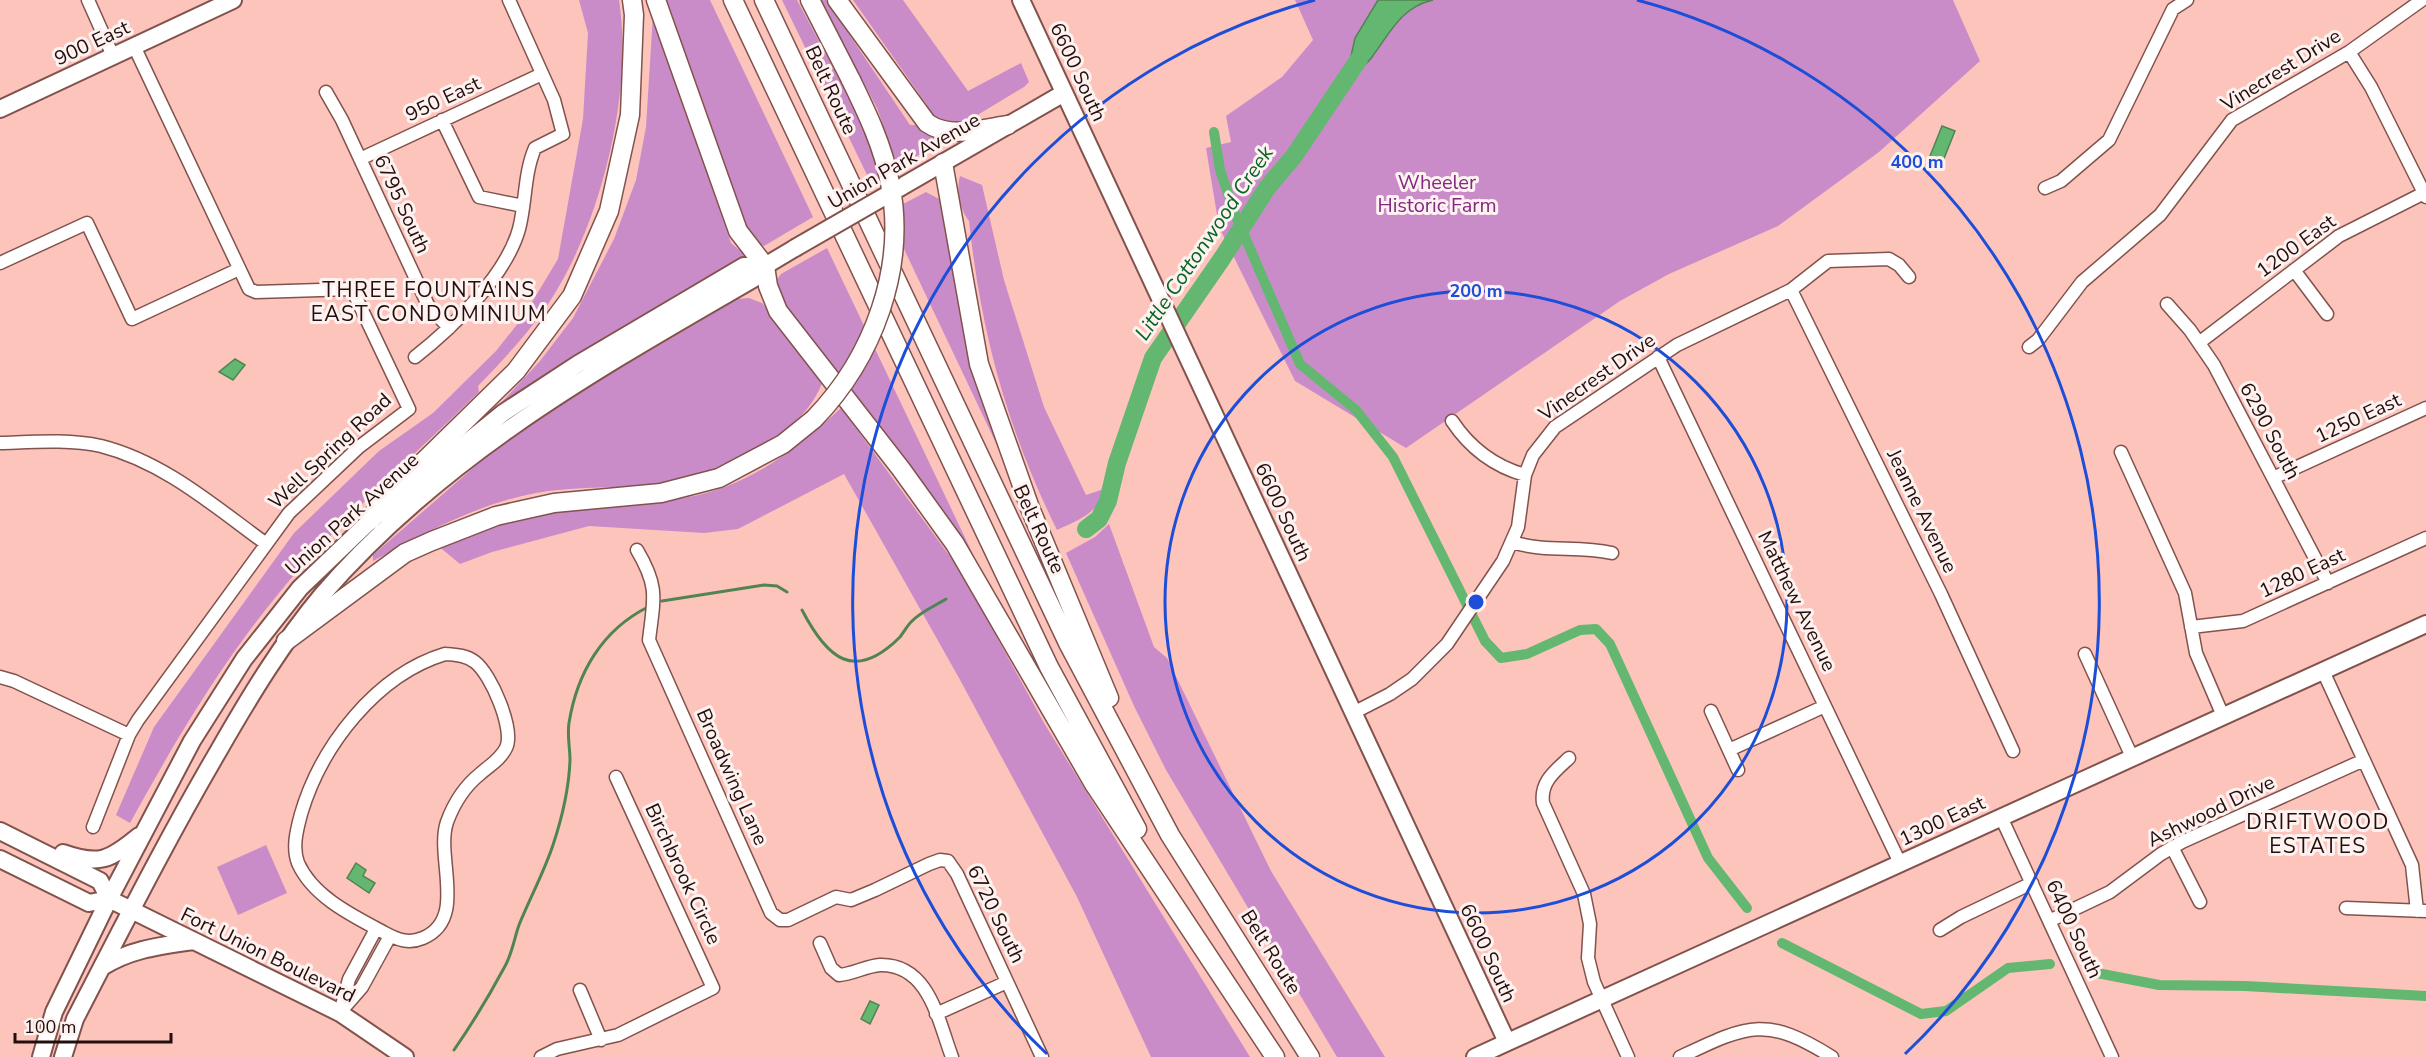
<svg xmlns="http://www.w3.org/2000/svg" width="2426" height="1057" viewBox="0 0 2426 1057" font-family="'Nunito Sans',sans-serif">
<rect width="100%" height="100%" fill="#fdc4bc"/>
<path fill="#ca8cc9" d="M579,0H619C634,95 599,232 544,310C524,338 501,362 478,386L479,392C420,449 358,505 303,565C233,643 180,732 130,823L116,815L154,727L294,533L379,451L433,413L496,351L523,317L558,259L583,119L588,33Z
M666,0H710L813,217L764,246L755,242L740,222Z
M782,0H797L862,122L880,178L871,183Z
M820,0H826L910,125H919L945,140L898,167L877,108Z
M853,0H903L968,91L1021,63L1029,82L1024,87L966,122C949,128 932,123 927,105Z
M1295,0H1953L1980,61L1879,152L1778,226L1669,274L1620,301L1406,448L1295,381L1219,227L1206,148L1231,142L1226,116L1282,77L1313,40Z
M653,14L731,243L745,255L500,404L540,361L573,318L614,239L636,180L646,127Z
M960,176L982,185L1004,280L1044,407L1086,495L1104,489C1100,513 1078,520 1057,530C1007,429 981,333 969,221C960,210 956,190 960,176Z
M926,192L943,201L1004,460L904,249L903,204Z
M827,248L979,567L875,419L782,304L776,281L781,274Z
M749,298L762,303L824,378C815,405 796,424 772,439C731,466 686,482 636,486C603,488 569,487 536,493C477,504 425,533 373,561V555L496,448L600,380L738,299Z
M841,408L960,570L1044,723L1250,1057H1151L1077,897L959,678L844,474L738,529L704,533L589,526L492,552L460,564L437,545C480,529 521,513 568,507C620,501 675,506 725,487C770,470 806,440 841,408Z
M1109,524L1154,647L1167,658L1271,871L1385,1057H1337L1166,770L1134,706L1066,553L1095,537Z
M266,845L287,893L238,915L217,867Z"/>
<path fill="#64b770" stroke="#508452" stroke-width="1.5" d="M1378,0H1433C1401,7 1390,33 1372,57C1366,66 1355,72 1346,79L1355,38Z
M1942,126L1955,131L1941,166L1928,161Z
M235,359L245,365L233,380L219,372Z
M356,863L366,870L363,876L375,883L369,893L347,878Z
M870,1001L879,1005L870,1024L861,1019Z"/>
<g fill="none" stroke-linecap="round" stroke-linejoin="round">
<path stroke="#508452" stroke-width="3" d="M662,601L764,585L777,586L787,592
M802,610C827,658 854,683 900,637C904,632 907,626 911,622C920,612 935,606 946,599
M454,1050C472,1024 489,996 504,968C512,955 514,939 519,925C530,898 544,872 553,845C562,818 569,788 570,760C570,748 567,735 569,723C577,673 602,630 648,607"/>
<path stroke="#64b770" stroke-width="10" d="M1214,132L1220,170L1235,214L1300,364L1356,410L1393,457L1485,641L1501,658L1527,654L1580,630L1596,629L1610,644L1708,858L1747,908
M1782,943L1921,1014L1946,1011L2008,968L2050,964
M2092,972L2159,985L2245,986L2426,996"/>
<path stroke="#64b770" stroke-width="18" d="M1086,529L1099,519L1108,501L1117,463L1153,358L1223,257L1267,188L1294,156L1359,59"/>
<g stroke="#82524c" stroke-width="15">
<path id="minor" d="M88,0L113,56
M2349,52L2371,87L2426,197
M326,92L342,120L428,305L449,328
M442,120L479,197L523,206
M360,159L542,74
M2045,188L2061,181L2109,140L2173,9L2187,0
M0,263L87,223L132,319L237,270
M2294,270L2327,314
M1791,290L1941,594L2013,751
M2167,304L2190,330L2214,365L2328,583
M2200,342L2339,236L2424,193
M2029,347L2038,340L2082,282L2160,215L2232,120L2349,52L2422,0
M415,357C452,328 506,276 519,229C526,203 524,173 535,148L563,134L554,100L509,0
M1658,357L1900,863
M1452,421C1470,448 1493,466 1525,475
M0,443C33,442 68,439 101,446C164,462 214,506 265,543
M2121,452L2185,593L2196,653L2223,716
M2273,478L2426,408
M1512,542C1548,553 1576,545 1612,553
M637,550C659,587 654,598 649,640L771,913L780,920H788L836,897L851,900L875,890L929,864L940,860L948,861L957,874L1042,1057
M2191,627L2243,621L2426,538
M445,654C456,655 466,655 475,662C491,674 515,730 506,748C500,760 490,765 480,774C465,786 454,803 447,822C435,857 468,919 423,938C409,944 398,940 385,933C353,916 313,897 298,863C292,847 297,829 301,814C321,746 376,675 445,654Z
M2085,654L2132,757
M2323,671L2412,865L2417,911
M0,677L14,681L129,735
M1711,711L1738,770
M1353,713L1390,694L1412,679L1447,644L1503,561L1518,527L1525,475L1533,455L1555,427L1677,345L1791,290L1828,261L1889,259L1899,265L1909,277
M1729,750L1825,706
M1569,758C1555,771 1540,782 1543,803L1584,894L1590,924L1588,958L1594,982L1628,1057
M2001,817L2112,1057
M93,827L129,735L138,720L289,513L359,447L409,409L352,289L256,292L249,289L134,46
M2172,847L2200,902
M2346,908L2426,911
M2049,921L2110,892L2161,854L2182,842L2364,760
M1940,930L1961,917L2032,883
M820,943L831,968L839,975C853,974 866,966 880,965C929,964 938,1020 952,1057
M580,990L601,1040
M342,1010L362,987L390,936
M340,1013L349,979L376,929
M936,1014L1007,982
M541,1057L557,1049L618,1035L713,988L616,777
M1680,1057C1748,1025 1765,1015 1832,1057"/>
</g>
<g stroke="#82524c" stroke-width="20">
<path id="major" d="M1021,0L1507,1042
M0,109L233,0
M901,187L1064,93
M0,831L100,881L109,899L340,1013L405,1057
M63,853C99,866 110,860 139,836
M0,859L89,903L109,899
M102,967C131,949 159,946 193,941
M41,1057L54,1012L109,899L192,741L244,659L300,588L371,520L503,413L578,364L744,266H765
M63,1057L75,1019C122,928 168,837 219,750C250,696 282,643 322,595C443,455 596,370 753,279L765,266L795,248
M1475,1057L2426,624"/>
</g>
<g stroke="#82524c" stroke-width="21">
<path id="highway" d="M656,0L738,231L765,266L768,286L778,311L901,469L955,544L1094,784L1275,1057
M733,0L1049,667L1137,829
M764,0L1068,643L1170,835L1310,1057
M810,0L851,80
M837,0L927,123C950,139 982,129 1008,125
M943,163L979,364L1030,508L1109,698
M371,520L378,506L516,371L572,296L609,211L630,115L634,15L632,0
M286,641L405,553L432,541L496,516L554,503L661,493L719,478L783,444L814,419"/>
</g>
<use href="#minor" stroke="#fff" stroke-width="12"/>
<use href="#major" stroke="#fff" stroke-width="16"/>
<use href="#highway" stroke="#fff" stroke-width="18"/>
<g stroke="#82524c" stroke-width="20" stroke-linecap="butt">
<path id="major-bridge" d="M795,248L901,187"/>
</g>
<g stroke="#82524c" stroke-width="21" stroke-linecap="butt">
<path id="highway-bridge" d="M814,419C873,358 907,268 890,183C883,146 867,113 851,80"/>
</g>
<use href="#major-bridge" stroke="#fff" stroke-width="16"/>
<use href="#highway-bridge" stroke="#fff" stroke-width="18"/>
</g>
<g fill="none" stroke="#1d4ed8" stroke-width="3">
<circle cx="1476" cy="602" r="311"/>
<path d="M1047 1054A623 623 0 0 1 1315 0M1637 0A623 623 0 0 1 1905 1054"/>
</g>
<g text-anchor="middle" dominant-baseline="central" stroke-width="6" stroke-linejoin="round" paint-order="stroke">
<g font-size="20" fill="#220e0c" stroke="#fef2f0">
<text transform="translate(92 43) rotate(-25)">900 East</text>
<text transform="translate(2281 70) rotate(-32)">Vinecrest Drive</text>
<text transform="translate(1078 72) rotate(65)">6600 South</text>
<text transform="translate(831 90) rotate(65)">Belt Route</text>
<text transform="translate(443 99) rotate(-25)">950 East</text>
<text transform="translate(904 161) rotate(-30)">Union Park Avenue</text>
<text transform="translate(402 204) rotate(65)">6795 South</text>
<text transform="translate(2296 246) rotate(-36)">1200 East</text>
<text transform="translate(1597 377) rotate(-35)">Vinecrest Drive</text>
<text transform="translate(2358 418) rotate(-25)">1250 East</text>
<text transform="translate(2270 431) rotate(62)">6290 South</text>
<text transform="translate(330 451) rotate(-43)">Well Spring Road</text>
<text transform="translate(1922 511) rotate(64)">Jeanne Avenue</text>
<text transform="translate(1283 512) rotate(65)">6600 South</text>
<text transform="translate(352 514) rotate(-42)">Union Park Avenue</text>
<text transform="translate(1039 529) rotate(65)">Belt Route</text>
<text transform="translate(2302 573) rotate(-25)">1280 East</text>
<text transform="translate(1797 601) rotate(64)">Matthew Avenue</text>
<text transform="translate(732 777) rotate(66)">Broadwing Lane</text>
<text transform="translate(2211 811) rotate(-26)">Ashwood Drive</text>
<text transform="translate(1942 821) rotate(-25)">1300 East</text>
<text transform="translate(683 874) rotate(65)">Birchbrook Circle</text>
<text transform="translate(996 914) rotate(64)">6720 South</text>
<text transform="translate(2074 929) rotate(65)">6400 South</text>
<text transform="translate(1271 952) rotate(58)">Belt Route</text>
<text transform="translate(1488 953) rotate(65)">6600 South</text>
<text transform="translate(268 955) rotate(26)">Fort Union Boulevard</text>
</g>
<g font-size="20" fill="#812a82" stroke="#fef2f0">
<text x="1437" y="182">Wheeler<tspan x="1437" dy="23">Historic Farm</tspan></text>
</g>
<g font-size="21" font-style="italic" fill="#046524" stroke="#fef2f0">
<text transform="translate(1204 243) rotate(-56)">Little Cottonwood Creek</text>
</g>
<g font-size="21" letter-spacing="1.5" fill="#220e0c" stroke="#fef2f0">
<text x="429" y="290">THREE FOUNTAINS<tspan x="429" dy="24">EAST CONDOMINIUM</tspan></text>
<text x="2318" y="822">DRIFTWOOD<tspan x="2318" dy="24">ESTATES</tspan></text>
</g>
</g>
<circle cx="1476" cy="602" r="9" fill="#1d4ed8" stroke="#fef2f0" stroke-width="3"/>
<g font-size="18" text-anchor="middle" font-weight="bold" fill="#1d4ed8" stroke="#fef2f0" stroke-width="6" stroke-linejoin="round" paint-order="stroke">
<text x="1917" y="168">400 m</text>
<text x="1476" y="297">200 m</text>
</g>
<path d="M15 1033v9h156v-9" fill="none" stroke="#220e0c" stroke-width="3"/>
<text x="24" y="1033" font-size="18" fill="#220e0c" stroke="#fef2f0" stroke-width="4.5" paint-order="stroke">100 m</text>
</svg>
